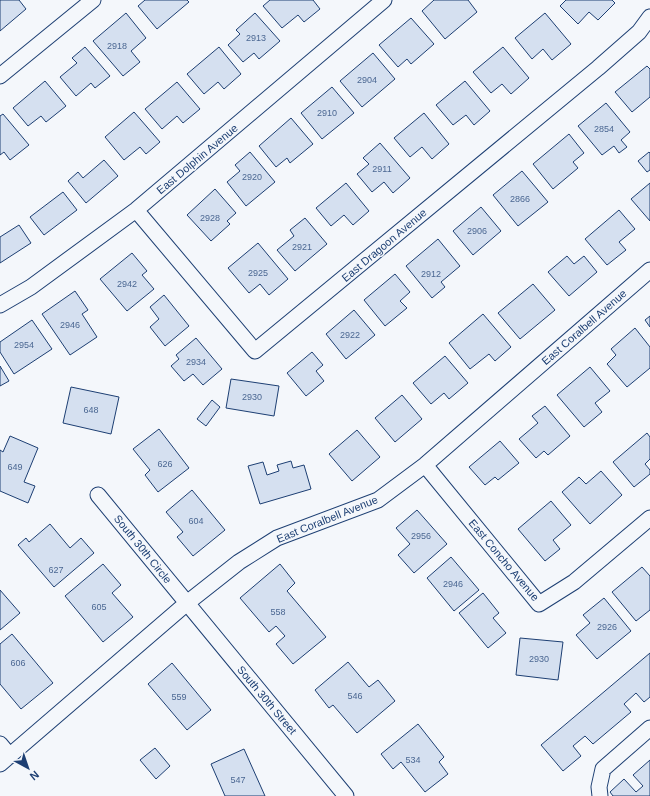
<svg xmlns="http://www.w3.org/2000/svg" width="650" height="796" viewBox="0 0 650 796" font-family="Arial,sans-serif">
<rect width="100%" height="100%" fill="#f4f7fb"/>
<path fill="#d5e0f0" stroke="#1d3f73" d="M0,0H19L26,9L0,31Z
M145,0H187L189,2L157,29L138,6Z
M270,0H313L320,9L304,22L298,15L282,28L263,6Z
M434,0H468L477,12L445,39L422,11Z
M566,0H612L615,3L598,20L589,12L578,24L560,6Z
M126,13L146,38L131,51L140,62L123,76L93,41Z
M255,13L280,41L259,59L254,53L243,62L228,45L240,34L236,30Z
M545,13L571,44L552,60L543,49L532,59L515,38Z
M411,18L434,44L411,64L407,59L398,67L379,45Z
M85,47L110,76L95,88L91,83L76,96L60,77L77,63L72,58Z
M219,47L241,74L224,89L218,82L204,94L187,74Z
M503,47L529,78L511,94L502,84L491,93L473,72Z
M373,53L395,79L362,107L340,81Z
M647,66L650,69V97L632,112L615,92Z
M45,81L66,106L46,122L41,116L28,126L13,108Z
M465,81L490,111L474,125L466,115L453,125L436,105Z
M177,82L200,109L183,123L177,116L162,129L145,109Z
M332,87L354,113L322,139L301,113Z
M606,103L630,132L621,140L627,147L619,153L614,146L602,155L578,126Z
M134,112L160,142L146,154L140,147L124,160L105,137Z
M424,113L449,144L432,159L422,147L410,157L394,138Z
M3,114L29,145L10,160L4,152L0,155V116Z
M291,118L313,144L290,163L287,158L276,167L259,146Z
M569,134L584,153L573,162L578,168L553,189L533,164Z
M380,143L410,178L393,193L384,182L372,192L357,174L369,164L363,158Z
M250,152L275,182L246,206L227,182L240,171L235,165Z
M649,152L650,153V170L647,172L638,161Z
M104,160L118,176L86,203L68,181L78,172L83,178Z
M522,171L548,202L518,226L493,195Z
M346,183L369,211L353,225L344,215L331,226L316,208Z
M650,183V221L631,199Z
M215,189L236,213L227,221L230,224L211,241L187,215Z
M63,192L77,210L44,235L30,217Z
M481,207L501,231L473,255L453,231Z
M619,210L635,229L619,242L626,250L607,265L585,239Z
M305,218L327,244L295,271L277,250L294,236L290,230Z
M19,225L31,243L0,263V237Z
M438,239L460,266L441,282L445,287L432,298L406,266Z
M258,243L288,279L269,295L260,284L249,293L228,268Z
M132,253L147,271L142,275L154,289L127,311L100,279Z
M567,256L574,264L584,256L597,272L569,296L548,272Z
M395,274L410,292L400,301L407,308L385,326L364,300Z
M533,284L555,310L520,339L498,313Z
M75,291L88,310L82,314L97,337L70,355L42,314Z
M164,295L189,326L165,346L150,327L159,319L150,307Z
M354,310L375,335L346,359L326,334Z
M483,314L511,347L495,361L489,354L470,369L449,343Z
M650,316V327L645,320Z
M32,320L52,349L14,374L0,352V342Z
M635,328L650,347V368L627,387L607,364L616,355L611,349Z
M196,338L222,369L203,385L193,374L184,381L171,366L179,359L176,355Z
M312,352L323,365L316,371L324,381L306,396L287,373Z
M445,356L468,383L449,399L444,393L431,404L413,383Z
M0,366L9,381L0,386Z
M590,367L610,391L595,403L602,412L584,427L557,395Z
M231,379L279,386L274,416L226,408Z
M71,387L119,397L111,434L63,423Z
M402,395L422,419L395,442L375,418Z
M212,400L220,407L206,426L197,419Z
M545,406L570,436L548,455L544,451L536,458L519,439L538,423L532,416Z
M159,429L189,468L158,492L145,475L150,470L133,449Z
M357,430L380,457L352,481L329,454Z
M647,433L650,437V459L645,464L650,470V474L634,487L613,462Z
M10,436L38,448L24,482L35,486L28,503L0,491V450L3,452Z
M500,441L519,463L498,480L495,477L485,485L469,467Z
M291,461L293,468L304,465L311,489L260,504L248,466L263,462L267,475L279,471L277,465Z
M601,471L622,495L590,524L562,492L579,477L586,484Z
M192,490L225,530L193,556L177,537L183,532L166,512Z
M551,501L571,525L553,540L560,549L545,561L518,529Z
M417,510L447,544L414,573L398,555L410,544L396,528Z
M50,524L70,548L81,538L94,553L54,587L18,545L26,538L29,542Z
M451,557L479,590L454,611L427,578Z
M103,564L121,585L112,593L133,617L103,642L65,596Z
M280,564L295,583L287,591L326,637L293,664L276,644L285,636L276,626L269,632L240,598Z
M642,567L650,576V610L636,621L612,592Z
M0,590L20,613L0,630Z
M483,593L499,613L493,618L506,633L488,648L459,613Z
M604,598L631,631L597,659L576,635L590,623L583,615Z
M12,634L53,683L21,709L0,684V644Z
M520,638L563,642L558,680L516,675Z
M650,653V697L644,702L636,693L624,704L631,712L593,744L585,736L573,746L581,756L563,771L541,745Z
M348,662L369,687L378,680L395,701L357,733L333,705L329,708L315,690Z
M172,663L211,710L187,730L148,684Z
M418,724L444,757L439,762L448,774L425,792L401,762L393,769L381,754Z
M155,748L170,766L156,779L140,760Z
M244,749L265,796H225L211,764Z
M650,760V796H613L610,792L624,779L636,792L643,786L633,775Z"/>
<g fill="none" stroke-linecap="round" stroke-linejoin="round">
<g stroke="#1d3f73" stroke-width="17">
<path id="street" d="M0,76L93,0
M136,210L255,351L598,68L639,32L650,17
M0,305L31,287L136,210L384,0
M425,465L539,604L574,582L650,518
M98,495L346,796
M0,744L10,756
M0,764L187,603L239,562L277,538L378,500L425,465L650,270
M600,796L599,787L603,769L650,728"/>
</g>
<use href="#street" stroke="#f4f7fb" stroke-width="15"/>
</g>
<g text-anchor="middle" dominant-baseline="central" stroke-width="3" stroke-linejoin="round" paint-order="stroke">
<g font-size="9" fill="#4b6792">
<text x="256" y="38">2913</text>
<text x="117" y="46">2918</text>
<text x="367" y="80">2904</text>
<text x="327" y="113">2910</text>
<text x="604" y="129">2854</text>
<text x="382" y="169">2911</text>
<text x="252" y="177">2920</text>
<text x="520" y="199">2866</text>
<text x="210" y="218">2928</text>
<text x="477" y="231">2906</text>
<text x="302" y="247">2921</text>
<text x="258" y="273">2925</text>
<text x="431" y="274">2912</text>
<text x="127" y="284">2942</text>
<text x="70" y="325">2946</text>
<text x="350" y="335">2922</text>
<text x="24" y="345">2954</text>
<text x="196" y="362">2934</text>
<text x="252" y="397">2930</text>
<text x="91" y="410">648</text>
<text x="165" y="464">626</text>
<text x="15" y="467">649</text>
<text x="196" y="521">604</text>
<text x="421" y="536">2956</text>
<text x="56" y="570">627</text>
<text x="453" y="584">2946</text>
<text x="99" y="607">605</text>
<text x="278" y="612">558</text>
<text x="607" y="627">2926</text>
<text x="539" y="659">2930</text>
<text x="18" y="663">606</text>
<text x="355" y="696">546</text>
<text x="179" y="697">559</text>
<text x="413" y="760">534</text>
<text x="238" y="780">547</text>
</g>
<g font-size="11" fill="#1d3f73" stroke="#f4f7fb">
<text transform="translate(197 159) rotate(-40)">East Dolphin Avenue</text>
<text transform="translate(384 245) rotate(-40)">East Dragoon Avenue</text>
<text transform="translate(584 327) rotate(-41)">East Coralbell Avenue</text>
<text transform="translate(327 519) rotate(-22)">East Coralbell Avenue</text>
<text transform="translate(143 549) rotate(51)">South 30th Circle</text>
<text transform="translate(504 560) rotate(50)">East Concho Avenue</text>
<text transform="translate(267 700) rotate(50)">South 30th Street</text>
</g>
</g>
<g transform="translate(28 768) rotate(140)" stroke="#f4f7fb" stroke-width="3" paint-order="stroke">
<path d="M0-3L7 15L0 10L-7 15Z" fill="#1d3f73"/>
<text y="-6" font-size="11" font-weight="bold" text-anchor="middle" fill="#1d3f73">N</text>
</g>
</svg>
